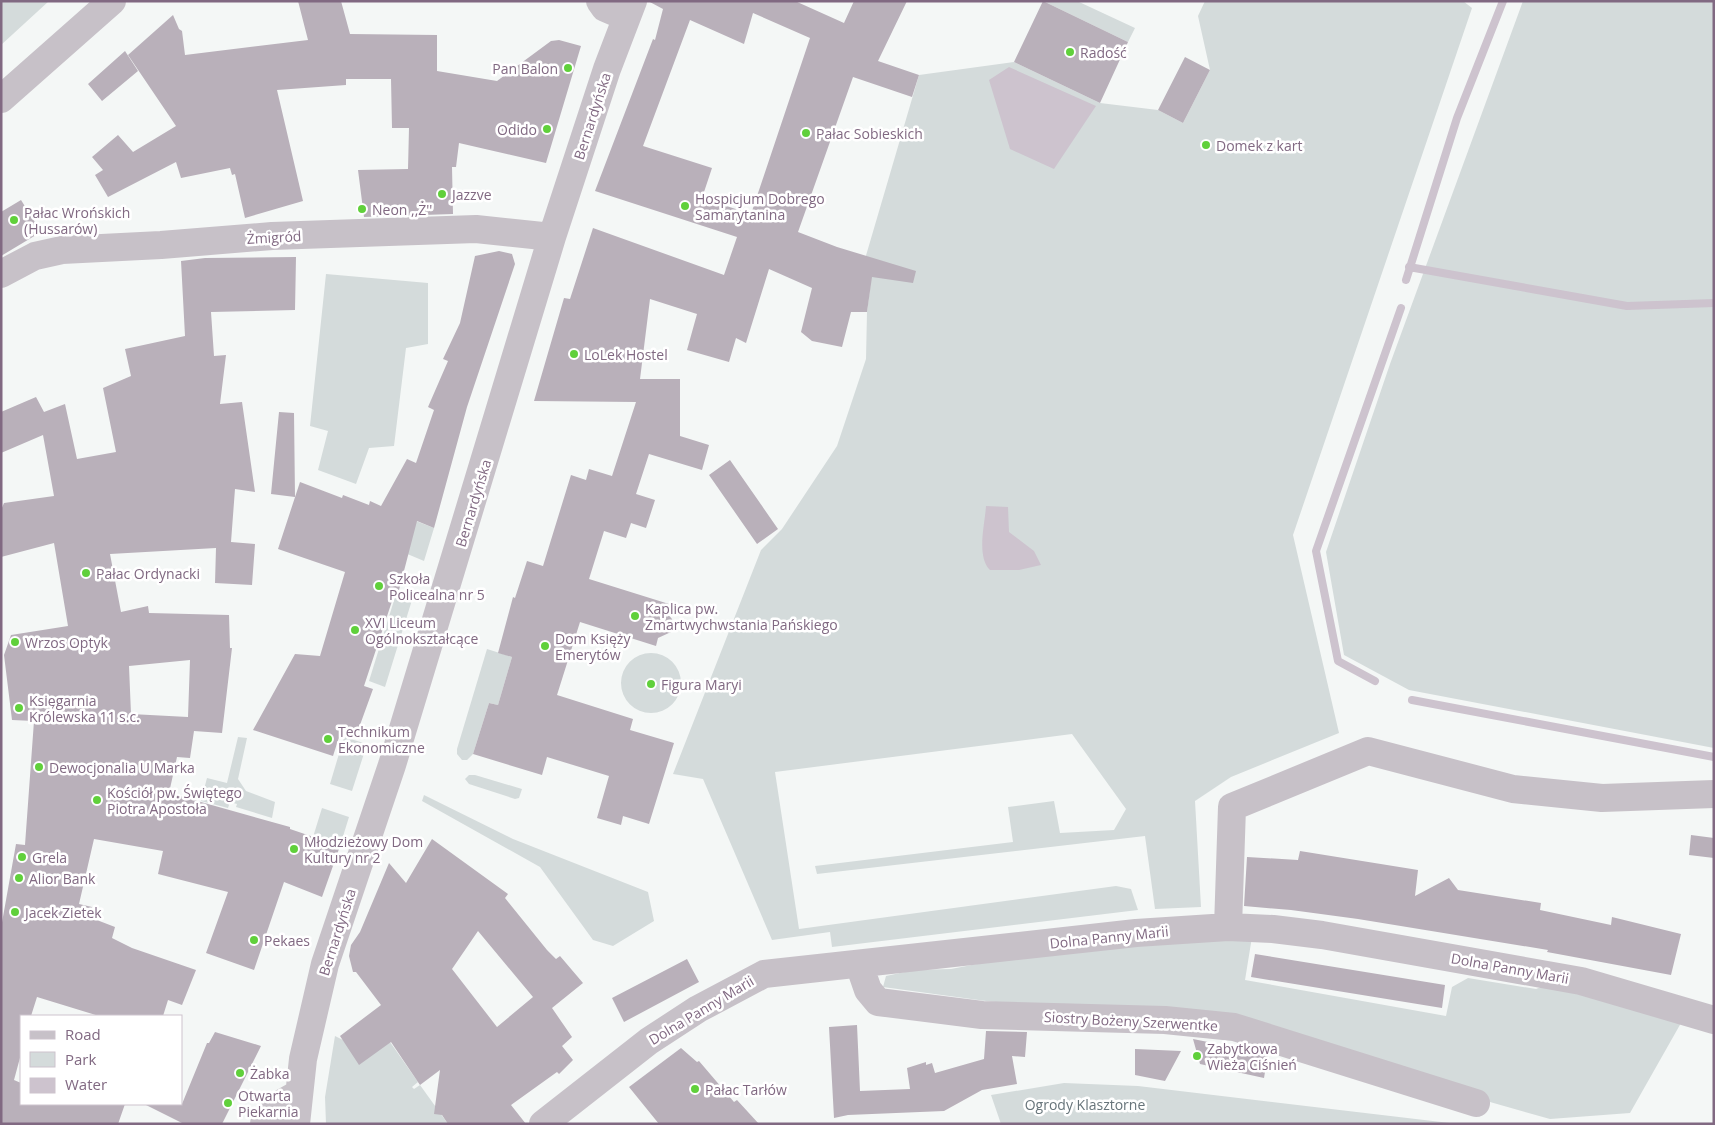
<svg xmlns="http://www.w3.org/2000/svg" width="1715" height="1125" viewBox="0 0 1715 1125" font-family="'Open Sans',sans-serif">
<rect width="100%" height="100%" fill="#f4f7f6"/>
<path fill="#d4dbdb" d="M1,1H49L1,45Z
M1043,1H1077L1135,28L1128,42Z
M1205,1H1463L1472,8L1293,535L1339,733L1231,777L1195,801L1201,907L1155,909L1145,836L817,874L815,866L1013,842L1008,807L1054,801L1060,833L1114,830L1126,809L1072,734L775,772L799,929L1116,886L1131,889L1138,910L832,947L830,932L772,940L703,779L673,774L761,550L782,529L837,446L866,359L867,312L871,280L860,276L919,75L1014,62L1100,103L1158,110L1183,123L1210,70L1198,16Z
M1523,1H1714V748L1409,690L1344,655L1326,552L1390,364Z
M326,274L428,283V344L406,348L394,446L369,448L356,484L318,470L328,431L310,426Z
M416,521L434,528L424,561L405,553Z
M396,594L412,600L385,687L369,681Z
M487,649L512,657L498,705L489,703L473,754L467,760H462L457,754V749Z
M621 683a30 30 0 1 1 60 0a30 30 0 1 1-60 0Z
M238,737L247,738L238,779L246,791L275,802L272,818L236,807L237,804L230,802L228,808L201,801L207,778L227,783Z
M344,737L367,744L352,791L330,784Z
M469,775H475L522,789L519,798L515,799L469,784L465,779Z
M424,795L513,839L648,892L654,921L613,946L593,940L540,867L422,801Z
M322,808L349,817L340,846L313,837Z
M1213,936L1252,937L1245,980L1446,1016L1452,987L1468,978L1536,989L1551,983L1681,1023L1630,1113L1550,1119L1483,1100L1277,1031L986,1001L883,987L886,976L914,970L951,969L1008,958Z
M335,1036L343,1040L357,1059L390,1042L418,1082L412,1087L414,1089L420,1085L448,1124H326L325,1097Z
M1064,1083L1138,1086L1458,1124H1001L991,1095Z"/>
<path fill="#cdc3ce" d="M1009,67L1096,106L1054,169L1010,149L989,80Z
M986,506L1008,507L1009,532L1034,551L1041,565L1019,570H990C976,556 985,524 986,506Z"/>
<g fill="none" stroke-linecap="round" stroke-linejoin="round">
<path stroke="#cdc3ce" stroke-width="8" d="M1409,267L1627,306L1714,303
M1406,280L1457,118L1503,1
M1375,681L1338,661L1316,551L1401,308
M1412,700L1714,757"/>
</g>
<path fill="#b9b0ba" fill-rule="evenodd" d="M298,1H341L350,34L437,35V71L497,81L551,41L559,40L581,46L546,163L459,143L456,167H452L453,214L364,217L358,170L408,169L409,128H392L391,79H346V85L277,90L303,201L245,218L235,174L232,175L230,168L181,178L176,162L108,197L95,175L103,170L92,157L118,135L133,152L176,126L128,55L173,15L179,29L182,31L185,55L308,40Z
M648,1H795L844,23L854,1H907L878,61L919,75L912,97L853,77L798,232L837,247L916,271L913,283L872,277L867,312H851L842,347L812,341L801,332L812,288L769,269L746,343L736,338L729,362L687,350L697,314L650,299L640,379H680V436L709,445L702,470L649,454L636,494L655,500L646,528L631,523L626,538L604,531L589,579L669,604L666,612L672,619L673,626L671,632L658,638L656,646L580,622L557,695L633,719L630,730L674,743L649,824L623,816L621,825L597,818L609,776L547,757L542,775L473,754L489,703L498,705L512,657L498,653L513,597L515,598L527,561L543,566L571,475L586,480L589,469L612,476L636,402L534,401L564,298L570,299L593,228L724,275L737,237L595,191L653,39L655,40L663,9ZM753,13L810,38L751,214L702,198L712,168L643,146L690,20L744,44Z
M1043,1L1128,42L1100,103L1014,62Z
M125,51L138,71L102,101L88,84Z
M1185,57L1210,70L1183,123L1158,110Z
M21,200L41,232L1,256V212Z
M499,251L512,254L515,264L467,407L434,528L417,521L399,590L396,589L364,686L373,689L356,736L341,731L333,756L253,730L295,654L320,656L345,572L278,549L300,482L342,498L343,495L369,505L370,501L381,506L407,459L416,463L434,410L428,407L448,361L443,359L460,323L475,256Z
M296,257L295,310L211,312L214,356L226,355L220,404L242,402L255,492L235,489L231,542L255,544L252,585L215,583L216,548L110,554L121,612L148,606L149,613L229,615L230,648H232L222,733L194,731L190,758L177,757L169,793L290,827V829L340,846L322,897L284,882L254,970L206,953L228,892L158,874L163,851L94,839L79,904L92,907L89,917L115,927L112,938L132,948L196,970L182,1005L168,1000L163,1016H99L37,997L31,1016H21V1054L14,1080L21,1083V1104H125L118,1124H1V928L16,844L25,845L34,721L12,720L4,655L11,635L68,626L54,543L1,557V510L4,503L54,496L43,435L1,453V412L36,397L44,412L65,404L77,459L116,452L103,388L131,376L125,349L185,336L181,261L205,258ZM190,660L188,717L131,714L129,666Z
M279,412L294,413L295,497L271,494Z
M730,460L778,529L757,544L709,475Z
M1691,835L1714,838V858L1689,855Z
M432,839L508,894L505,898L547,950L556,959L560,956L583,983L552,1008L572,1037L562,1046L573,1060L559,1074L557,1072L511,1105L526,1124H448L442,1115L434,1114L440,1070L420,1085L391,1042L359,1065L340,1036L381,1005L356,972H353L349,956L351,945L360,932L389,863L406,883ZM478,931L533,997L497,1027L452,969Z
M1300,851L1418,870L1415,896L1449,878L1458,890L1541,903L1540,910L1611,925L1612,917L1681,934L1671,975L1547,952L1548,950L1358,919L1291,910L1244,906L1247,857L1298,860Z
M1255,954L1445,985L1442,1008L1251,977Z
M687,959L699,982L624,1022L612,998Z
M857,1025L860,1091L910,1089L907,1068L926,1062V1065L932,1063L935,1073L984,1059L986,1031L1027,1032L1025,1057L1012,1056L1017,1084L982,1090L944,1111L848,1115L834,1118L829,1027Z
M215,1032L261,1046L222,1124H184L144,1104H182L207,1043H209Z
M1193,1039L1268,1054L1264,1078L1200,1064Z
M681,1048L697,1062L699,1061L734,1102L737,1100L759,1124H659L629,1087Z
M1135,1049L1181,1051L1165,1081L1135,1075Z"/>
<g fill="none" stroke-linecap="round" stroke-linejoin="round">
<path stroke="#c7c1c8" stroke-width="28" d="M600,1L605,8L626,17
M1,99L112,1
M1,274L35,256L62,250L161,245L272,236L476,229L552,237
M1228,927L1232,807L1368,751L1513,789L1602,798L1714,794
M859,964L868,990L878,1002L982,1015L1165,1020L1234,1027L1476,1103
M264,1124L277,1106L298,1094
M296,1124L303,1059L325,964L392,765L552,237L607,69L633,1
M543,1124L649,1041L698,1009L764,974L1136,933L1228,927L1273,929L1322,935L1581,981L1714,1020"/>
</g>
<g fill="#60d03b" stroke="#fff" stroke-width="2">
<circle cx="1070" cy="52" r="5"/>
<circle cx="568" cy="68" r="5"/>
<circle cx="547" cy="129" r="5"/>
<circle cx="806" cy="133" r="5"/>
<circle cx="1206" cy="145" r="5"/>
<circle cx="442" cy="194" r="5"/>
<circle cx="685" cy="206" r="5"/>
<circle cx="362" cy="209" r="5"/>
<circle cx="14" cy="220" r="5"/>
<circle cx="574" cy="354" r="5"/>
<circle cx="86" cy="573" r="5"/>
<circle cx="379" cy="586" r="5"/>
<circle cx="635" cy="616" r="5"/>
<circle cx="355" cy="630" r="5"/>
<circle cx="15" cy="642" r="5"/>
<circle cx="545" cy="646" r="5"/>
<circle cx="651" cy="684" r="5"/>
<circle cx="19" cy="708" r="5"/>
<circle cx="328" cy="739" r="5"/>
<circle cx="39" cy="767" r="5"/>
<circle cx="97" cy="800" r="5"/>
<circle cx="294" cy="849" r="5"/>
<circle cx="22" cy="857" r="5"/>
<circle cx="19" cy="878" r="5"/>
<circle cx="15" cy="912" r="5"/>
<circle cx="254" cy="940" r="5"/>
<circle cx="1197" cy="1056" r="5"/>
<circle cx="240" cy="1073" r="5"/>
<circle cx="695" cy="1089" r="5"/>
<circle cx="228" cy="1103" r="5"/>
</g>
<g text-anchor="middle" dominant-baseline="central" stroke-width="5" stroke-linejoin="round" paint-order="stroke">
<g font-size="14" fill="#816982" stroke="#fff" text-anchor="start">
<text x="1080" y="52">Radość</text>
<text x="558" y="68" text-anchor="end">Pan Balon</text>
<text x="537" y="129" text-anchor="end">Odido</text>
<text x="816" y="133">Pałac Sobieskich</text>
<text x="1216" y="145">Domek z kart</text>
<text x="452" y="194">Jazzve</text>
<text x="695" y="198">Hospicjum Dobrego<tspan x="695" dy="16">Samarytanina</tspan></text>
<text x="372" y="209">Neon ,,Ż''</text>
<text x="24" y="212">Pałac Wrońskich<tspan x="24" dy="16">(Hussarów)</tspan></text>
<text x="584" y="354">LoLek Hostel</text>
<text x="96" y="573">Pałac Ordynacki</text>
<text x="389" y="578">Szkoła<tspan x="389" dy="16">Policealna nr 5</tspan></text>
<text x="645" y="608">Kaplica pw.<tspan x="645" dy="16">Zmartwychwstania Pańskiego</tspan></text>
<text x="365" y="622">XVI Liceum<tspan x="365" dy="16">Ogólnokształcące</tspan></text>
<text x="555" y="638">Dom Księży<tspan x="555" dy="16">Emerytów</tspan></text>
<text x="25" y="642">Wrzos Optyk</text>
<text x="661" y="684">Figura Maryi</text>
<text x="29" y="700">Księgarnia<tspan x="29" dy="16">Królewska 11 s.c.</tspan></text>
<text x="338" y="731">Technikum<tspan x="338" dy="16">Ekonomiczne</tspan></text>
<text x="49" y="767">Dewocjonalia U Marka</text>
<text x="107" y="792">Kościół pw. Świętego<tspan x="107" dy="16">Piotra Apostoła</tspan></text>
<text x="304" y="841">Młodzieżowy Dom<tspan x="304" dy="16">Kultury nr 2</tspan></text>
<text x="32" y="857">Grela</text>
<text x="29" y="878">Alior Bank</text>
<text x="25" y="912">Jacek Zietek</text>
<text x="264" y="940">Pekaes</text>
<text x="1207" y="1048">Zabytkowa<tspan x="1207" dy="16">Wieża Ciśnień</tspan></text>
<text x="250" y="1073">Żabka</text>
<text x="705" y="1089">Pałac Tarłów</text>
<text x="238" y="1095">Otwarta<tspan x="238" dy="16">Piekarnia</tspan></text>
</g>
<g font-size="14" fill="#816982" stroke="#fff">
<text transform="translate(592 116) rotate(-72)">Bernardyńska</text>
<text transform="translate(274 237) rotate(-3)">Żmigród</text>
<text transform="translate(473 503) rotate(-73)">Bernardyńska</text>
<text transform="translate(337 932) rotate(-72)">Bernardyńska</text>
<text transform="translate(1109 937) rotate(-6)">Dolna Panny Marii</text>
<text transform="translate(1510 968) rotate(10)">Dolna Panny Marii</text>
<text transform="translate(701 1010) rotate(-31)">Dolna Panny Marii</text>
<text transform="translate(1131 1021) rotate(3)">Siostry Bożeny Szerwentke</text>
</g>
<g font-size="14" fill="#67747a" stroke="#fff">
<text x="1085" y="1104">Ogrody Klasztorne</text>
</g>
</g>
<rect width="1715" height="1125" fill="none" stroke="#816982" stroke-width="5"/>
<rect x="20" y="1015" width="162" height="90" fill="#ffffff" stroke="#cdc3cd"/>
<rect x="30" y="1031" width="25" height="8" fill="#c7c1c8" stroke="#cdc3cd"/>
<text x="65" y="1040" font-size="15" fill="#816982">Road</text>
<rect x="30" y="1052" width="25" height="15" fill="#d4dbdb" stroke="#cdc3cd"/>
<text x="65" y="1065" font-size="15" fill="#816982">Park</text>
<rect x="30" y="1078" width="25" height="15" fill="#cdc3ce" stroke="#cdc3cd"/>
<text x="65" y="1090" font-size="15" fill="#816982">Water</text>
</svg>
